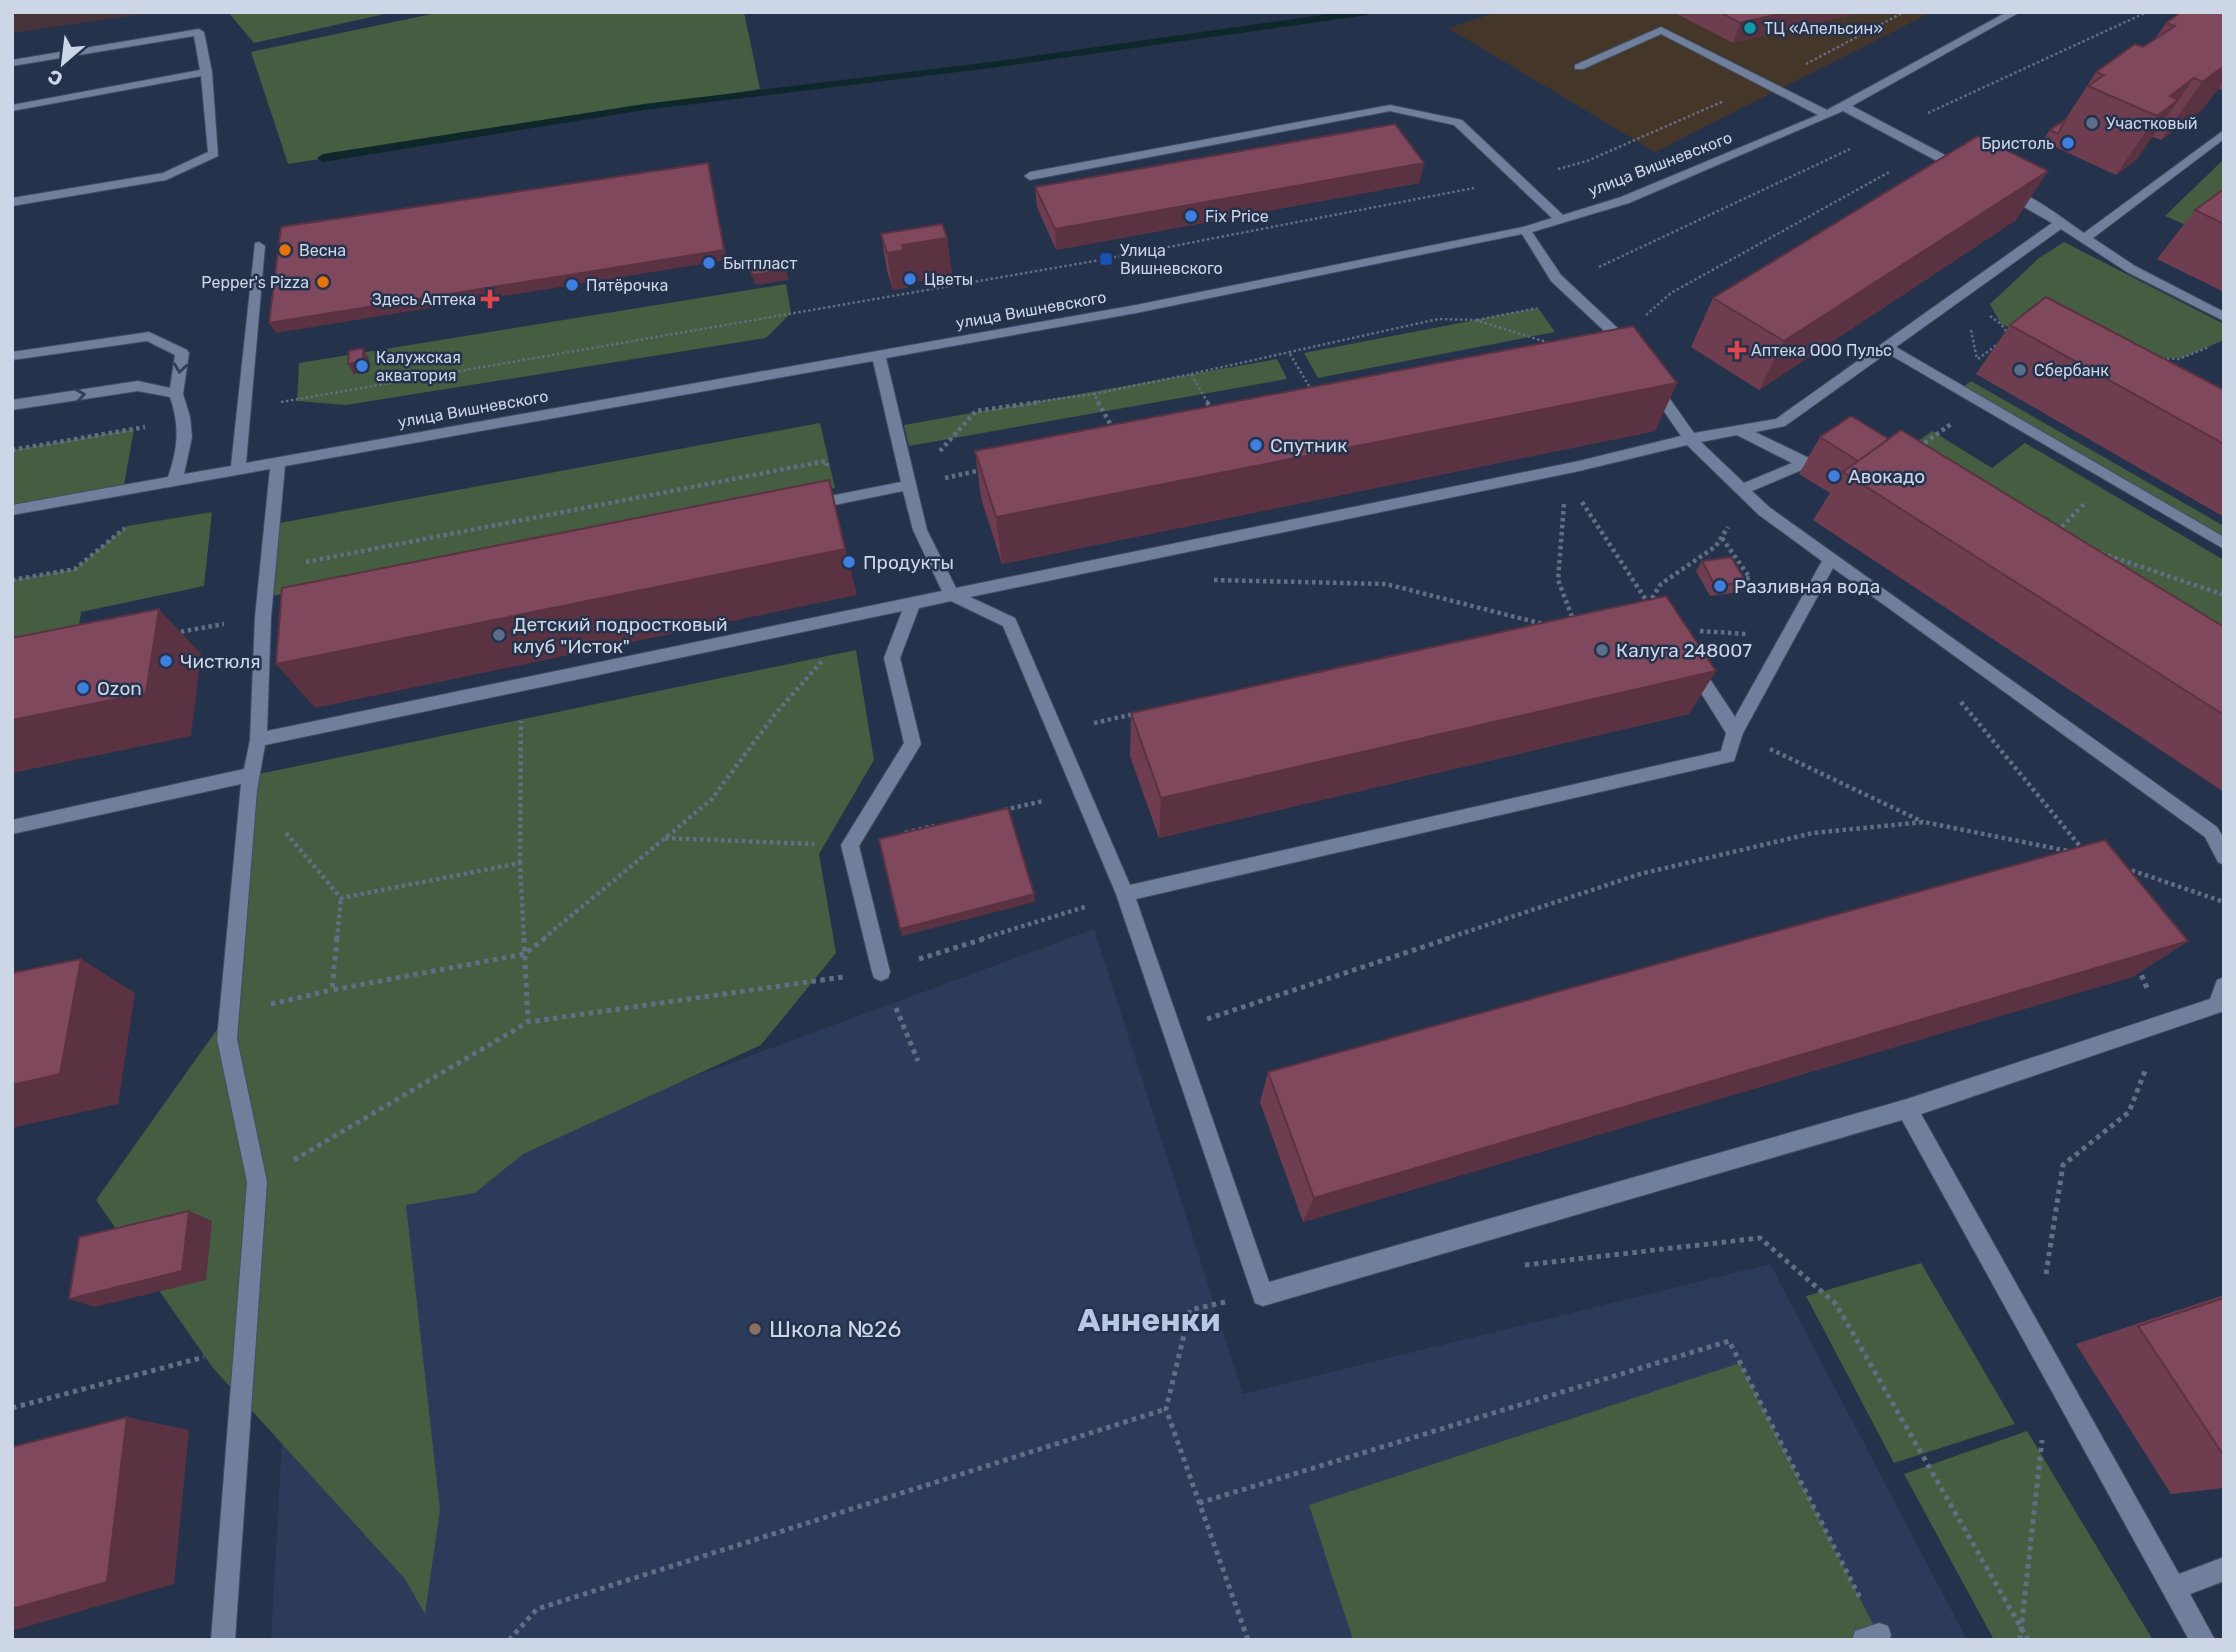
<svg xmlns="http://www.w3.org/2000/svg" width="2236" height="1652" viewBox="0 0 2236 1652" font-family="Rubik,sans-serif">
<rect width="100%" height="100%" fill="#25324b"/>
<path fill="#45362a" d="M1497,12H1932L1655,152L1448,28Z"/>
<path fill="#2c3b5a" d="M1094,929L1243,1394L1770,1264L1967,1640H271L294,1224Z"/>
<path fill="#47333a" d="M12,12H157L12,33Z"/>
<path fill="#455d40" d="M228,12H394L254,43Z
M441,12H744L760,89L288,164L251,52Z
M2224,159V241L2165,216Z
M2064,242L2224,324V340L2182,358L2108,357L2067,351L2001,324L1990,304L2039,258Z
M786,284L791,313L766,338L346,405L297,401L299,363Z
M1538,308L1555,332L1318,378L1304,353Z
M1277,359L1287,379L909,446L904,425Z
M1971,381L2224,526V538L1963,387Z
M820,423L835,488L267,597L274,524Z
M134,429L123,491L12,510V450Z
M1932,431L1992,468L2025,443L2224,560V685L1879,470Z
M212,512L204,586L81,612L75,654L12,666V580L75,569L127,526Z
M856,650L874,760L819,854L836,953L761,1045L523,1154L475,1193L406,1205L440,1510L425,1614L405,1579L213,1368L96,1200L235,1004L259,774Z
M1921,1263L2015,1424L1894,1463L1806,1296Z
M1740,1363L1877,1632L1855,1640H1353L1309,1505Z
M2027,1431L2153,1640H1994L1904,1474Z"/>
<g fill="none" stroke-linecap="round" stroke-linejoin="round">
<path fill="#0d272a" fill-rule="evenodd" d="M1343,12H1372L1367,15L999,67L644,110L323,162L317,158L323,154L644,104L999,61Z"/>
<g stroke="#434e63" stroke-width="2">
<path id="minor" d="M2007,12H2020L1852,106L1964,165V171H1956L1843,111L1629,203L1532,232L1561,275L1626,336L1634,348L1632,351H1622L1616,342L1551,281L1522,234L1136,313L886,358L927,530L956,588L1579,461L1681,436L1646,385L1653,380L1658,382L1694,433L1776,419L2052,223L2003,195V189C2024,187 2066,221 2084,233L2224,130V139L2093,238L2135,266L2224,312V321L2127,272L2061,229L1896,347L2224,537V549L1887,353L1785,426L1755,432L1811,459L1817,466L1815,470L1804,469L1752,491L1769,507L2217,827L2224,839V865L2218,862L2205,837L1833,568L1743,733L1734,761L1136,899L1269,1282L1907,1099L2210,999L2217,980L2224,977V1011L1921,1114L2179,1574L2224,1557V1581L2190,1594L2215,1640H2189L1902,1120L1263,1306L1255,1303L1116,894L1003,626L951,601L919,608L900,658L921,744L859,846L890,972L888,978L881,981L874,978L872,972L841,845L904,743L884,658L902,611L265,745L257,790L237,1039L267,1182L235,1640H211L247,1182L217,1039L241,784L12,834V820L244,769L250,740L255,617L270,469L12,515V505L168,477C178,449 180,426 170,397L138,391L12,410V400L138,381L170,388L175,355L147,341L12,360V352L149,332L187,350L189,353L183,394L190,417L192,437L184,474L231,466L255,243L259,242L265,246L246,463L1136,305L1523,227L1552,218L1454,125L1390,111L1030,180L1024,176L1030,172L1390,105L1462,120L1563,215L1621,197L1818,115L1661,34L1583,69H1575V65L1661,27L1827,110ZM873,361L901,482L810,500L803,505L810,510L903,491L913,530L942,591L267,731L271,617L285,466ZM1737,435L1792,463L1744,483L1701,442ZM1687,445L1759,515L1822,561L1735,717L1700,664H1688L1686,668L1688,672L1726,733L1721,751L1130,885L1015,618L970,597L1579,471Z
M199,29L204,32L212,72L218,156L166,180L12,206V198L163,173L208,152L201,76L12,111V105L200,70L194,36L12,66V60Z
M1879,1623L1888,1626L1891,1635L1889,1640H1852L1855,1631Z"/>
</g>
<path stroke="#636e84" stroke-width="2.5" stroke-dasharray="2.5 2.5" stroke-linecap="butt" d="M1806,64L1904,12
M1928,113L2147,12
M1558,169L1587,161L1724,101
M1599,267L1850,149
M1646,315L1671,293L1891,171
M1990,316L2001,324L2008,334
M1477,320L1537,308
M1971,330L1977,359
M1290,354L1312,391
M2157,358L2179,359L2209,347
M1978,359L1999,343
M1191,374L1438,319L1475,320L1553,344
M281,402L1106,259L1474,188
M1028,403L1094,394
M1099,403L1094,394L1191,374L1208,403"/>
<path stroke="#636e84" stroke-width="4.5" stroke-dasharray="3.5 3.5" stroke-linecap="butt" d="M1098,402L1113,429
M1207,402L1212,410
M1919,447L1951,424
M12,450L145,427
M940,451L976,411L1040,402
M945,478L981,470
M1582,502L1648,603
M1564,504L1558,580L1574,622
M2057,532L2085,503
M1722,538L1750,578L1738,580
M2101,553L2224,595
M306,562L826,461L827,466
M12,580L75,569L125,528
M1214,580L1386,584L1543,624
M1648,604L1661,584L1716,546L1728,527
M1700,631L1747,634
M174,633L224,624
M1961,702L2084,851
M1094,723L1134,714
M1770,749L1923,822
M1004,810L1043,801
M286,833L341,898L520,863L524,939
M905,833L934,826
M665,838L814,844
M520,863L521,721
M2125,868L2224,902
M337,939L341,898
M543,939L711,800L776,713L823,660
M981,939L1088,906
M1445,939L1640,874L1813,833L1924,822L2073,852"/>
<path stroke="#636e84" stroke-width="5" stroke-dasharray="4.5 4.5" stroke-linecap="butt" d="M337,938L332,990L525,954L545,938
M524,938L528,1022
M919,959L987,938
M2138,967L2147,988
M271,1004L332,990
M896,1008L918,1061
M1207,1019L1450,938
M294,1160L528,1022L843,977
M1525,1265L1760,1238L1836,1304L2028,1640
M2046,1274L2063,1165L2129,1112L2145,1071
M1225,1302L1190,1310L1166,1409L1248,1640
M12,1408L204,1357
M1199,1503L1729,1341L1860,1598
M509,1640L537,1609L1166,1409
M2020,1640L2042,1440"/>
<use href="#minor" fill="#707f9c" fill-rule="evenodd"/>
</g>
<path fill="#6e3e50" d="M1673,12H1863L1733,43Z
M2224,12V91L2218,88L2216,90L2203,109L2161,140L2153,137L2151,138L2137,159L2116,175L2051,145V144L2043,140L2050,130L2065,120L2096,72L2143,47L2155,39L2166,23Z
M1424,163L1419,183L1056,250L1037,207L1035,187Z
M2224,189V292L2157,259L2195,210Z
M2016,220L1759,390L1691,347L1713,298Z
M881,234L947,238L952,275L909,283V287L893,290L887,271Z
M2010,325L2224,390V517L1976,374Z
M1677,383L1655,431L1002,564L981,498L975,451Z
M1820,437L1889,439L2224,627V792L1813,520L1830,493L1799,474Z
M1702,561L1746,582L1740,592L1710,596L1696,571Z
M1131,713L1689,714L1159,838L1130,756Z
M2188,941L2132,977L1303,1222L1260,1102L1268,1072Z
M2224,1295V1488L2171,1494L2076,1344Z"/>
<path fill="#5a3241" d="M1786,12H1863L1733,43L1740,23Z
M2224,66V81L2203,109L2161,140L2202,82Z
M2194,78L2137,159L2116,175L2170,96Z
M708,163L727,260L276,333L269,323Z
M1424,163L1419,183L1056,250L1055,229Z
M2048,171L2016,220L1759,390L1784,341Z
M947,238L952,275L909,283V287L893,290L887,253L902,245Z
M784,259L788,280L755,285L752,275Z
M363,348L369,359V372L354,374L348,364Z
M1677,383L1655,431L1002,564L996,517Z
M829,480L857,595L315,708L276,664Z
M159,609L201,654L191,736L12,773V720Z
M1716,671L1689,714L1159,838L1161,798Z
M1034,894L1035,902L902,936L900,929Z
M2188,941L2132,977L1303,1222L1314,1198Z
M81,959L135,993L118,1104L12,1128V1085Z
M189,1211L212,1221L206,1280L95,1307L69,1299Z
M127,1417L189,1430L174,1584L12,1631V1609Z"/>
<path fill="#80485d" stroke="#5a3241" stroke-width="2" d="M1720,12H1786L1740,23Z
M2181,12H2224V66L2202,82L2194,78L2170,96L2178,100L2157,116L2088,86L2104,75L2096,72L2135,44L2143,47L2175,26L2166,23Z
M2065,120L2058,134L2050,130Z
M1395,124L1424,163L1055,229L1035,187Z
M1978,136L2048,171L1784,341L1713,298Z
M708,163L724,250L269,323L281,227Z
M2224,189V224L2195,210Z
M942,224L947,238L902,245L904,250L887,253L881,234Z
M784,259L786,270L752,275L750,264Z
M2046,297L2224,390V444L2010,325Z
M1633,326L1677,383L996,517L975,451Z
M363,348V361L348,364L349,351Z
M1851,416L1889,439L1858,461L1820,437Z
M1901,430L2224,627V715L1843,472Z
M829,480L845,549L276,664L282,588Z
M1731,557L1746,582L1715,586L1702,561Z
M1666,596L1716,671L1161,798L1131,713Z
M159,609L146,693L12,720V638Z
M1008,808L1034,894L900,929L879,839Z
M2105,840L2188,941L1314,1198L1268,1072Z
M81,959L60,1074L12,1085V973Z
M189,1211L182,1271L69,1299L79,1237Z
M2224,1298V1456L2138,1326Z
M127,1417L107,1582L12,1609V1447Z"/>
<defs><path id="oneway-chevron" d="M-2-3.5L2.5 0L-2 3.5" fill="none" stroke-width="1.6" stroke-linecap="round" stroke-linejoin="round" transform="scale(1.75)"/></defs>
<g stroke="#303e57">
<use href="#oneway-chevron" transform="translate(180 368) rotate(98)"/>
<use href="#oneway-chevron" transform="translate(80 395) rotate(-9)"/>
</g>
<circle fill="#0f9aa8" stroke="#25324b" stroke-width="2.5" cx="1750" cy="28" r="7"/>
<g fill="#5c6f8a" stroke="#25324b" stroke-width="2.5">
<circle cx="2092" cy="123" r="7"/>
<circle cx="2020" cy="370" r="7"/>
<circle cx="499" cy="635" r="7"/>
<circle cx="1602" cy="650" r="7"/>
</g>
<g fill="#3f7fe0" stroke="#25324b" stroke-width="2.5">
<circle cx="2068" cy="143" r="7"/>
<circle cx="1191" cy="216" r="7"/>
<circle cx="709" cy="263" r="7"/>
<circle cx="910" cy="279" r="7"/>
<circle cx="572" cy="285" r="7"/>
<circle cx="362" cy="366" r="7"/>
<circle cx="1256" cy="445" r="7"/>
<circle cx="1834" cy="476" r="7"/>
<circle cx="849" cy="562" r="7"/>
<circle cx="1720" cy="586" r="7"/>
<circle cx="166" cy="661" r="7"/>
<circle cx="83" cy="688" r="7"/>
</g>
<g fill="#e8710a" stroke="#25324b" stroke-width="2.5">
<circle cx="285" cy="250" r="7"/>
<circle cx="323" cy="282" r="7"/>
</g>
<rect fill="#1a4fb4" stroke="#25324b" stroke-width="2.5" x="1099" y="252" width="14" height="14" rx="3.5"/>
<g fill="#e0444e" stroke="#25324b" stroke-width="2.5">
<path d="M486.5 288.5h7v7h7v7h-7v7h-7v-7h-7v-7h7z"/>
<path d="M1733.5 339.5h7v7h7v7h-7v7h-7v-7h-7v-7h7z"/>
</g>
<circle fill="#8d6e63" stroke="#25324b" stroke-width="2.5" cx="755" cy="1329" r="7"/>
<g text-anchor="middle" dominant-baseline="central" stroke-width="5" stroke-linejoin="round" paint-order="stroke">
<g font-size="16" fill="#cdd6e6" stroke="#25324b" text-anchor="start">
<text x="1764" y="28">ТЦ «Апельсин»</text>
<text x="2106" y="123">Участковый</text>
<text x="2054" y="143" text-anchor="end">Бристоль</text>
<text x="1205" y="216">Fix Price</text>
<text x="299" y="250">Весна</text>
<text x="1120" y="250">Улица<tspan x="1120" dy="18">Вишневского</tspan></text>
<text x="723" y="263">Бытпласт</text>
<text x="924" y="279">Цветы</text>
<text x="309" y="282" text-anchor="end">Pepper's Pizza</text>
<text x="586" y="285">Пятёрочка</text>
<text x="476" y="299" text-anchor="end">Здесь Аптека</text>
<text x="1751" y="350">Аптека ООО Пульс</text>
<text x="376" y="357">Калужская<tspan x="376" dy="18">акватория</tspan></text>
<text x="2034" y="370">Сбербанк</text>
</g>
<g font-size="16" fill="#cdd6e6" stroke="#25324b">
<text transform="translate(1660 164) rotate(-21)">улица Вишневского</text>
<text transform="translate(1031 310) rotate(-10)">улица Вишневского</text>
<text transform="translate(473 409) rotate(-10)">улица Вишневского</text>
</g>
<g font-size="19" fill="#cdd6e6" stroke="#25324b" text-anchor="start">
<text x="1270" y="445">Спутник</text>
<text x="1848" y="476">Авокадо</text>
<text x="863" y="562">Продукты</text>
<text x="1734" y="586">Разливная вода</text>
<text x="513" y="624">Детский подростковый<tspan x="513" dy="22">клуб "Исток"</tspan></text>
<text x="1616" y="650">Калуга 248007</text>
<text x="180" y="661">Чистюля</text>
<text x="97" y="688">Ozon</text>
</g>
<g font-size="23" fill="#cdd6e6" stroke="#25324b" text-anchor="start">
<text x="769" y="1329">Школа №26</text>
</g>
<g font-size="32" font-weight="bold" fill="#b7c8e7" stroke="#25324b">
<text x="1149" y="1320">Анненки</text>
</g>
</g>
<rect width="2236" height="1652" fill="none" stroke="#cdd6e6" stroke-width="28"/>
<g transform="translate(63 63) rotate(208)" stroke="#25324b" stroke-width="5" paint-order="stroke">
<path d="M0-5L12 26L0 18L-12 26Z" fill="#cdd6e6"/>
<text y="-10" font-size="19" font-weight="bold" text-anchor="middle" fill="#cdd6e6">С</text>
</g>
</svg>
